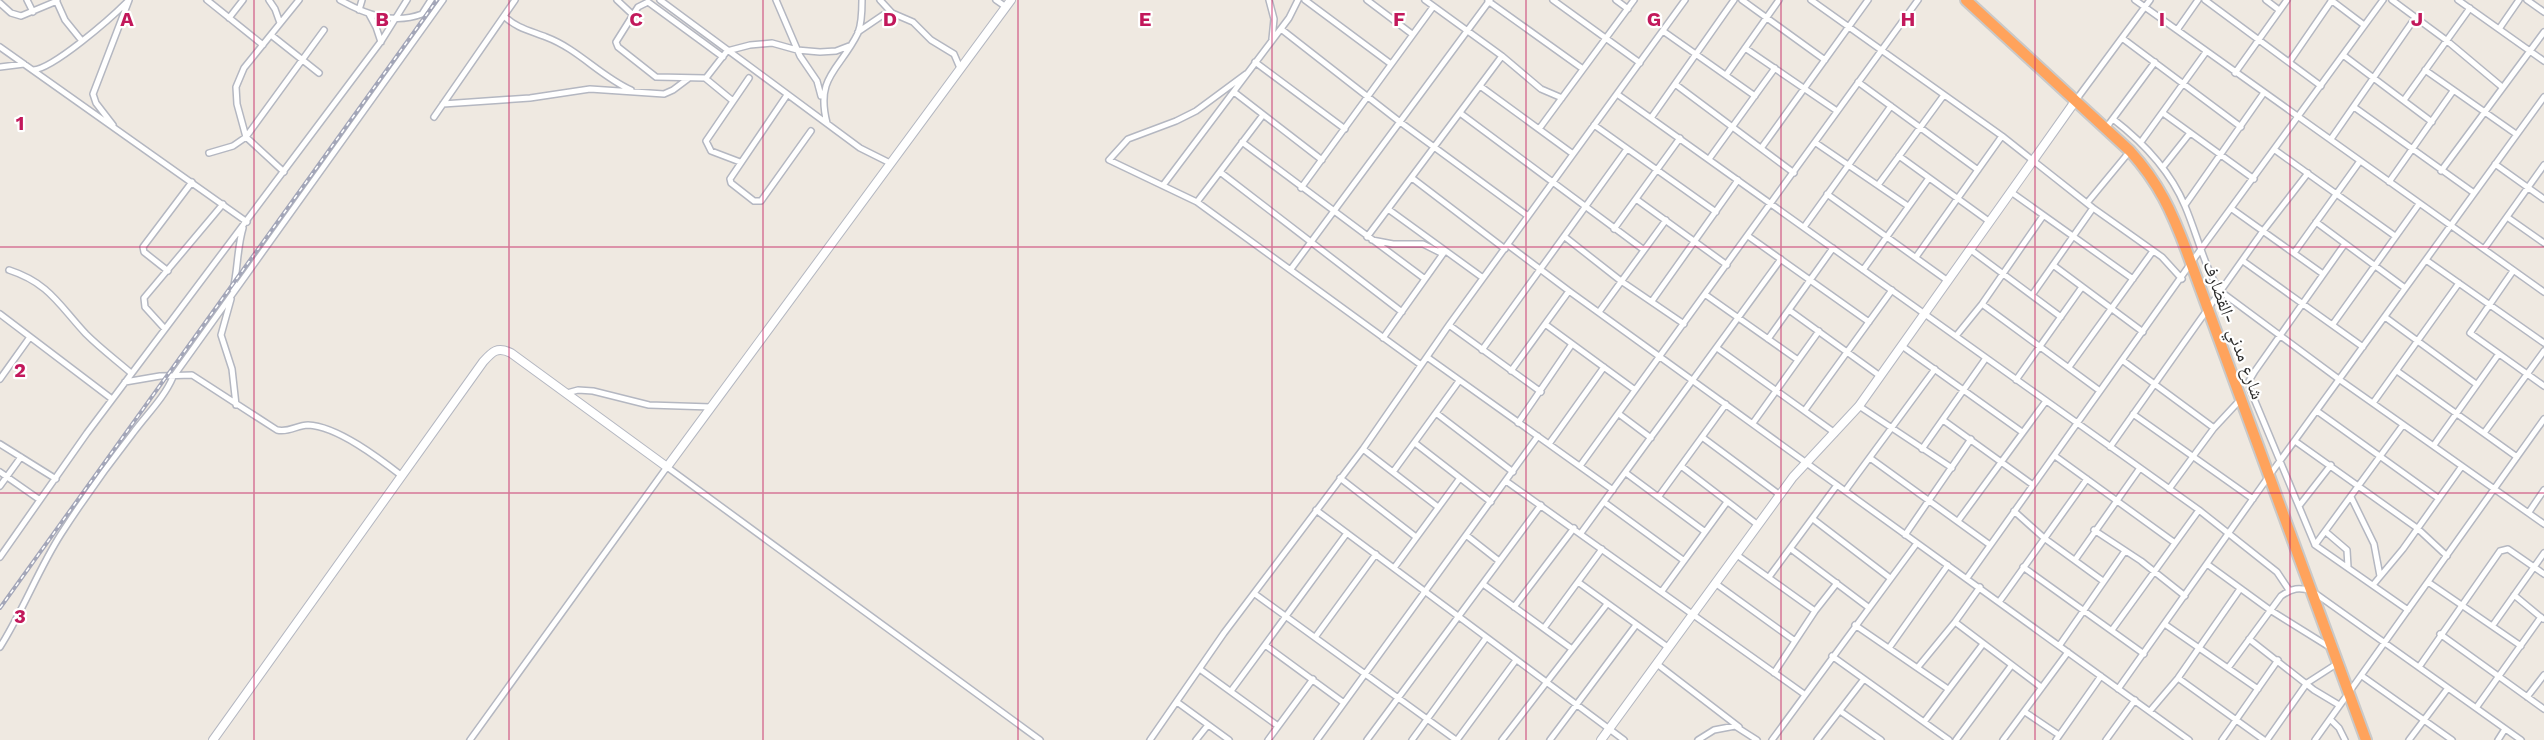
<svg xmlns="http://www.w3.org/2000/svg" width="2544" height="740" viewBox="0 0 2544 740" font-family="'Work Sans','Noto Naskh Arabic',sans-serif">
<rect width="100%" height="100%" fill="#efe9e1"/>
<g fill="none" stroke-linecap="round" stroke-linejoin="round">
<g stroke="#b4b7c1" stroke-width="8">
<path id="street" d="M27,0L33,12
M56,0L65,20L82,41
M207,0L263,45
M269,0L275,9L280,23
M340,0C365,14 393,25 422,14L431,0
M617,0L633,15
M660,0L860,148L890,163
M776,0L800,56L817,81L821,96
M880,0L892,13L913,22L931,40L954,54L960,68
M996,0L1006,7
M1269,0L1274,19L1272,39
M1305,0L1391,64
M1367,0L1412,34
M1425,0L1502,56L1541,89L1562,98
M1553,0L1640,63
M1616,0L1628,9
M1742,0L1825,60
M1811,0L2002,136L2093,208L2162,257L2182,279
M2135,0L2544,292
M2205,0L2321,86
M2266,0L2279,10
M2331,0L2364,25
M2392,0L2446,40L2502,87
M2458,0L2544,61
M2527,0L2544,12
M1488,1L1583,69
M0,3L11,13L21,16L57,1
M359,10L362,0
M369,14L376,27L381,42
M504,16C516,28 531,31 546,37C578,49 600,76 631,90
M229,18L243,0
M1281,29L1400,122L1528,216
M2499,29L2519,0
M2177,30L2198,0
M1663,31L1755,96
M858,32L883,15L892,13
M271,35L319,73
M2122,38L2241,127
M0,47L247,222
M1745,48L1837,111
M2343,55L2432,122
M723,57L648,2L638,7L616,42L618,47L656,77L705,78L733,101
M2290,61L2332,0
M1255,62L1345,129
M0,67L24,64
M33,70C53,69 111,18 127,2
M2425,70L2516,134
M2235,73L2287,0
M1246,74L1196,111L1176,121L1128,139L1109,160L1197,202L1421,365
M1726,75L1779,0
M706,78L727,51L750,45L772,43L797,50L820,52L836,51L849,46
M1858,82L1978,170
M1675,84L1794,173
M1480,86L1573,154
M1234,92L1322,160
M1617,94L2199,510L2277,572L2289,590
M787,95L730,179L731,183L754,201H761L811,131
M2076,100L2150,0
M2404,100L2470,8
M443,104L530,98L590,89L664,94L673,90L689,78
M2354,107L2474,193
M1460,113L1644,250
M2163,113L2254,179
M434,117L515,0
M1651,118L1734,0
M2113,119C2144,143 2170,170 2185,206C2197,234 2204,266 2220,291L2340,380L2544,524
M827,123C815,76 840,70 858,33C862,23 862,10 862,0
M113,125L96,103L93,94L129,0
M1594,125L1716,212
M2106,128L2155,62
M1539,129L1634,0
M2331,139L2415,18
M1242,142L1425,279
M2141,142L2206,52
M1816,143L1908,206
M1762,147L1868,0
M2275,150L2395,236
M209,153L233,146L246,137L324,30
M1899,156L1990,222
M1709,159L1775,68
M740,162L711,151L706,141L749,78
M2495,164L2544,199
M2163,167L2190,133
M2441,171L2544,32
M284,172L246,137L237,104L236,87L244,68L299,0
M1220,172L1402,312
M1412,178L1505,249
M2389,182L2453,91
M1164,184L1289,18L1298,0
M1878,185L1944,95
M1301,188L1433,7
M2011,192L2133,279
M1827,194L1948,281
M1636,199L1727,265
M1197,202L1263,115
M2087,203L2130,151
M2185,205L2263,94
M1388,209L1483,278
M2232,209L2323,274
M2507,217L2544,243
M2316,222L2405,288
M1804,227L1891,106
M1614,229L1680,138
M1748,236L1869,322
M1367,237L1502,56
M1565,237L1621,281L1684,324
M1372,240L1393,244H1423L1443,254
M1508,245L1569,291L2189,740
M2344,245L2255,371L2249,381L2250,389L2315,545L2408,610
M2484,249L2544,165
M1971,250L2061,317
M2294,253L2360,161
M1916,257L2002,136
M2426,260L2544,343
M2243,261L2363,347
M2053,265L2143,332
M1291,269L1490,0
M9,270C49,283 59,305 86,334C100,348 116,360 131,373
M1863,270L1929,178
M168,271L144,252L143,247L192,182
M2513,271L2470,333L2544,386
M233,290C238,269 237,248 243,228
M1706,295L1798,360
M2032,295L2093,208
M231,299L221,335L232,369L236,405
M1652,301L1738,180
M1982,304L2100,391
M1789,310L1880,376
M1599,312L1666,220
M0,314L112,399
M2385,317L2476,384
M1545,324L1635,390
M2333,324L2419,204
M1449,325L1541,392
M165,329L145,307L144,298L223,204
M1956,336L1982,304L2043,216
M1383,338L1445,251
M1768,339L1833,248
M1902,346L2022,432
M1717,348L1835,433
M1482,350L1627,149
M1427,357L1613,490
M2122,360L2214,428
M2069,367L2153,251
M1511,371L1569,291
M2397,371L2517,457
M0,379L30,337
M2016,380L2082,287
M125,382L160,376L192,375L277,430C289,433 297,425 308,425C337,426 380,459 402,476
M567,393L578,390L593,391L649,405L711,407
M2373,403L2459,283
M1859,406L1952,468
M1805,410L1892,290
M2317,411L2438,498
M1436,413L1513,472
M1619,414L1651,438
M2133,414L2253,499
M1943,420L2033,485
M1518,423L1572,344
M1753,423L1819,331
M2484,433L2544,351
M1702,437L1780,495
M2295,441L2417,528L2447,556
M1415,443L1491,502
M0,444L56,479
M1549,444L1604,367
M2434,445L2498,355
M2110,447L2263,231L2308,173
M1363,449L1438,507
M1922,449L1986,358
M2055,456L2175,543
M1870,458L1990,545
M1580,466L1918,0
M1681,466L1758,525
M0,472L40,500
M1393,472L1459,381
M1626,473L1704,531
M1340,478L1416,537
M1506,481L1804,694
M0,486L21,457
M2169,489L2214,428L2240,400
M1845,491L1935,369
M1659,496L1726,404
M2351,497L2374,544L2380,576
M1604,502L1683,560
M2299,506L2331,465
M1316,510L1624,740
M2014,511L2044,538L2103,581
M2529,512L2544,490
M1813,519L1890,578
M1958,521L2046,401
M2094,530L2141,561L2185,596
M2326,532L2347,550L2348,567
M1581,533L1781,259
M1466,535L1499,561
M1905,535L1971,439
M2315,545L2403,425
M1791,549L1868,607
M1737,555L1815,611
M0,557L87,433L382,40L407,0
M2075,560L2140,468
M2207,564L2270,610L2331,648
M2023,567L2144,654
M1394,568L1460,478
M1769,577L1837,485
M1967,578L2201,249L2383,0
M1578,582L1669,648
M2428,582L2521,646
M1715,583L1795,641
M1483,584L1572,649
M2373,585L2403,549L2462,466
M1662,591L1727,502
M1255,594L1456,740
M2514,595L2543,619
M1999,602L2087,479
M1514,607L1574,528
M1955,622L2041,687
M1855,625L1948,689
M2166,625L2258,689
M2493,625L2544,553
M1544,628L1602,549
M2112,630L2199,510
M2440,634L2544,709
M1316,636L1376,554
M2249,639L2314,690L2339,705
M1265,645L1344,703
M2059,646L2125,551
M0,647C23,611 38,570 61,534C83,500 108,465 133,433C147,414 164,398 173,377L443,0
M1889,648L1948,565
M1832,656L1949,740
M1657,664L1739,727
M1918,667L1955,622L1980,587
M2419,667L2500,551L2508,549L2544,574
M2228,668L2281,596C2292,588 2299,587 2312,591L2521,740
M1201,670L1278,726
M1774,673L1815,611L1837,583
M2362,676L2452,740
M2178,678L2264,740
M2118,689L2269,476L2544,97
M1231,691L1347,533
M2527,697L2544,675
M1177,702L1229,740
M2476,708L2541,617
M1840,711L1881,740
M2150,711L2178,678L2240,589
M2025,712L2059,735
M2330,719L2339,728L2345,740
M1924,722L1983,644
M470,740L667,467L1040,740
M1150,740L1224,633L1363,449L1449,325L1685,0
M1196,740L1208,725
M1268,740L1313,679
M1317,740L1538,436
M1367,740L1541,505
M1412,740L1486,638
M1457,740L1516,660
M1502,740L1607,604
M1550,740L1636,625
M1698,740L1714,730L1735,726L1757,740
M1772,740L1917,543
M1817,740L1864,679
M1956,740L2011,666
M2003,740L2068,652
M2056,740L2101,676
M2106,740L2135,700
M2222,740L2278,660
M2267,740L2307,683L2338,663
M2315,740L2544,419
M2409,740L2448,688
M2498,740L2505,729"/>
</g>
<g stroke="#b4b7c1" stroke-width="10">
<path id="secondary" d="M213,740L483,362C492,352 497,346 511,353L667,467L1011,0
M1601,740L1793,477L1859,406L2076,100"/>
</g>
<g stroke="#c9c9c9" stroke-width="14">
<path id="highway" d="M1966,0L2130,151C2159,183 2172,212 2187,252L2366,740"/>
</g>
<use href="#street" stroke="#fff" stroke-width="5"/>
<use href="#secondary" stroke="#fff" stroke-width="8"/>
<use href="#highway" stroke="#ffa35c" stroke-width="10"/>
<g stroke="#a3a6b8" stroke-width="4">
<path id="rail" d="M0,608L437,0"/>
</g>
<use href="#rail" stroke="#fff" stroke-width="1.5" stroke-dasharray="4.5" stroke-linecap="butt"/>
</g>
<path fill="none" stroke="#c2185b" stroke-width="1.5" stroke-opacity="0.55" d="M254,0V740M509,0V740M763,0V740M1018,0V740M1272,0V740M1526,0V740M1781,0V740M2035,0V740M2290,0V740M0,247H2544M0,493H2544"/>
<g text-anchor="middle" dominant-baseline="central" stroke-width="4.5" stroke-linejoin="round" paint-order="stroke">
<g font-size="18" fill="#2e2e2e" stroke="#fff">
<text transform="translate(2234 330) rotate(70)">شارع مدني -القضارف</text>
</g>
</g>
<g font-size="20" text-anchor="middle" font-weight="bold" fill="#c2185b" stroke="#fff" stroke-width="4.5" stroke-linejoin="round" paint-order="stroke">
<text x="127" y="26">A</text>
<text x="382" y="26">B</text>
<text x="636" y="26">C</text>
<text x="890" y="26">D</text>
<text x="1145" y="26">E</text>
<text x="1399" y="26">F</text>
<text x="1654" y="26">G</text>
<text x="1908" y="26">H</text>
<text x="2162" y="26">I</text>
<text x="2417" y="26">J</text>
<text x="20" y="130">1</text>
<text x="20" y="377">2</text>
<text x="20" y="623">3</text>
</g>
</svg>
